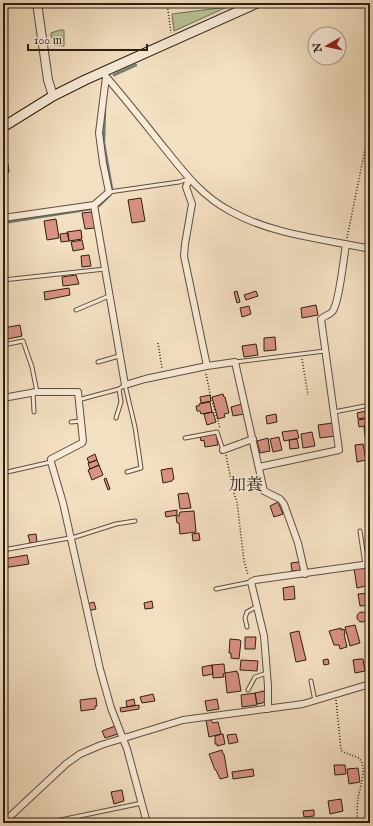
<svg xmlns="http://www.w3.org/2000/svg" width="373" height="826" viewBox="0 0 373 826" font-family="'IM FELL English','Noto Serif JP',serif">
<rect width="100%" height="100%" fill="#f3dfc1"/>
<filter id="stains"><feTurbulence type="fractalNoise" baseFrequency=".005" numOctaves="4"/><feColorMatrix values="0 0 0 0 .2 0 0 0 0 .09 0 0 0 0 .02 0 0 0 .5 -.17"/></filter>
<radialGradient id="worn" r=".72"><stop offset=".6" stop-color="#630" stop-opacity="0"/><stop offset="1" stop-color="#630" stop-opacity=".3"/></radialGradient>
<path fill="#b7c296" stroke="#727054" d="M227,7L174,31L172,14Z
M60,30H64V46L54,45L51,35V33Z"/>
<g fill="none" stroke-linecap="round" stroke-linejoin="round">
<path stroke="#6f7e72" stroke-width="2.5" d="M114,75L136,65
M105,106L104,143L112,189
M99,206L110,195
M3,223L91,209"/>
</g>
<path fill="#d99284" stroke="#2c1f11" d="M8,164L9,172L7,173L8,174L3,175V165Z
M141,198L145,221L132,223L128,200Z
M92,212L95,228L85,229L82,213Z
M56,219L59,238L47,240L44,221Z
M81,230L82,239L69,241L67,232Z
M68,233L69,241L61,242L60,234Z
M82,240L84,249L73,251L71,242Z
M89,255L91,266L82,267L81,256Z
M76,275L79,284L63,286L62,277Z
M69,288L70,295L45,300L44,292Z
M237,291L240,302L237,303L234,292Z
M256,291L258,296L246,300L244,295Z
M316,305L318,315L302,318L301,308Z
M249,306L251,314L242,317L240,308Z
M20,325L22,336L3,340V328Z
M275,337L276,350L264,351V338Z
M256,344L258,355L244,357L242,346Z
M223,394L224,397H225L229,413L224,414L225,417L218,419L212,397Z
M210,395L211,401L201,403L200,397Z
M210,402L212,412L201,414L200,411H197L196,406H199V404Z
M242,404L244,414L233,416L231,407Z
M370,410V417L358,419L357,413Z
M213,412L216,422L207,425L204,414Z
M276,414L277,422L267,424L266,416Z
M370,418V425L359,427L358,420Z
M333,423L335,436L320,438L318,425Z
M370,426V444H366L364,427Z
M297,430L299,438L284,441L282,432Z
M312,432L315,446L303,448L301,434Z
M216,434L218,445L205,447L204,440L201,441L200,437Z
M279,437L282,450L273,452L270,439Z
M268,438L270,451L260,453L257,441Z
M297,439L299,448L290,449L289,440Z
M363,444L366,460L357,462L355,445Z
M95,454L97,460L89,463L87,458Z
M97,460L99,465L90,469L88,463Z
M99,465L103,475L92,480L88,470Z
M172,468L174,479L172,480V481L163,483L161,470Z
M106,478L110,489L108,490L104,479Z
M188,493L191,508L180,509L178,494Z
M278,502L283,514L274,517L270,506Z
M177,510V515L166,517L165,512Z
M194,511L196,532L180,534L179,523H177L176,516H179L180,512Z
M199,533L200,540L193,541L192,534Z
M36,534L37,542L30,543L28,535Z
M27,555L29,564L3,568V559Z
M299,562L301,570L292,571L291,563Z
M366,567V568L369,569L370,585L357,588L354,568Z
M294,586L295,599L284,600L283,588Z
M370,593V605L360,606L358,594Z
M152,601L153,608L145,609L144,603Z
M94,602L96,609L88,611L87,604Z
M357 617a5 5 0 1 1 10 0a5 5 0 1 1-10 0Z
M355,625L360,643L350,646L345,627Z
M341,628V630L344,629L345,634H344L347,647L340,649L339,645H334L329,631Z
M299,631L306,660L296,662L290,633Z
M245,637H256L255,649H245Z
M230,639L240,640L241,641L239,659L231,658V653H229Z
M328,659L329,664L324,665L323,660Z
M360,659H363L365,671L355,673L353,660Z
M241,660L258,661L257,671L240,670Z
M224,664L225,673L223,674L224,677L213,678L212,665Z
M212,665L213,674L203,676L202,667Z
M237,671V673H238L241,691L227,693L225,673Z
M264,691L266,699L263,703L257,704L255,693Z
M255,693L257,705L242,707L241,695Z
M153,694L155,701L142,703L140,697Z
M96,698L97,706H95V709L81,711L80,700Z
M134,699L135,705L127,707L126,701Z
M217,699L219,709L207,711L205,701Z
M139,705V709L121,712L120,708Z
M206,720H211L213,723L218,722L221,734L209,737Z
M115,726L118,734L105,738L102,731Z
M222,734H223L225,744L217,746V744H215V736Z
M236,734L238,742L229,744L227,735Z
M222,750L223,754H224L228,777L220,779L216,770H215L209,754Z
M334,765H345L346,774L335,775Z
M358,768L360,782L349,784L347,769Z
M253,769L254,776L233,779L232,772Z
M122,790L124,801L114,804L111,792Z
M341,799L343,811L330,814L328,801Z
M314,810V816L304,817L303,811Z"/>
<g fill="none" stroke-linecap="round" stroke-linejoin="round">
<g stroke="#5e4f3d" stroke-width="5">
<path id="service" d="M109,192L179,182L188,179
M3,280L105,269
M76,310L109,296
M3,345L23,341L32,367L37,392
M98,362L119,356
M235,362L325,351
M33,392L34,412
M78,400L119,389L125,385L135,427L141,468L127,472
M334,412L370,405
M116,418L121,402L119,389
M71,422L81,421
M185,438L217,432L223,450
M3,473L51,462
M241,484L261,480
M360,531L365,565
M3,550L75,537L116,524L135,521
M216,589L251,582
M247,627L245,618L247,612L256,607
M311,681L315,701
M248,690L255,677L267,673
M51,822L142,803"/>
</g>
<g stroke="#5e4f3d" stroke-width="8">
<path id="minor" d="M102,72C124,97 145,124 166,150C185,174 204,198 232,212C274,235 324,239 370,249
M189,179L186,187L192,204L185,244L184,256L207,366
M94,205L125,385L145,379L207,366L235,362L264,491L280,499L284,504L298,543L305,574
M3,218L94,205L109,192L103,163L99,133L106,77
M3,398L36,392H78L83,441L82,443L55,457L51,459V462L63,503L100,669L111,708L127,749L147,823
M223,450L253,439
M259,467L339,450L321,319C324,316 329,315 332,312C339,305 344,256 346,244
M268,709V686L264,636L251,582L255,580L370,564
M3,823L66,764L80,754L101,745L183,720L303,704L370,684"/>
</g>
<g stroke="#5e4f3d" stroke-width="10">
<path id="tertiary" d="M37,3L48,80L53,96"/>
</g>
<g stroke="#2c1f11" stroke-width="11">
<path id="secondary" d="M3,127L53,96L85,80L257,3"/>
</g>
<path stroke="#2c1f11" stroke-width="1.5" stroke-dasharray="1 2" stroke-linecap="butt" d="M167,3L171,33
M50,43L57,40
M347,238L370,125
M158,343L162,368
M302,359L308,395
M206,374L211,398L220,428
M226,455L233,490L237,502L244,561L248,575
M336,700L341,750L343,752L359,758C368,769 360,786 358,798C357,806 357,815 358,823"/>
<use href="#service" stroke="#f7ead7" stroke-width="3"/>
<use href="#minor" stroke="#f7ead7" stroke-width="6"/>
<use href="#tertiary" stroke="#f7ead7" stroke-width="8"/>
<use href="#secondary" stroke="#f7ead7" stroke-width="9"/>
</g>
<g text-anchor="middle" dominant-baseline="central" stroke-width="3" stroke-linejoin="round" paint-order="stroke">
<g font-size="17" fill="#2c1f11" stroke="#f7ead7">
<text x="246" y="485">加養</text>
</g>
</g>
<rect width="373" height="826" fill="none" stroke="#f3dfc1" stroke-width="16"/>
<rect x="4" y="4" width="365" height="818" fill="none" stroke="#2c1f11" stroke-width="2"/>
<rect x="8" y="8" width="357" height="810" fill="none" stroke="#2c1f11"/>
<g transform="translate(327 46) rotate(261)"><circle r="19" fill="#f7ead7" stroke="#a69988"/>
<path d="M0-3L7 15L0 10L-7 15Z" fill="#8f2418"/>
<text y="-6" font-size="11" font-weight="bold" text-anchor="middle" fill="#2c1f11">N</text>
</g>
<path d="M28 44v6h119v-6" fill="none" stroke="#2c1f11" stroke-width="2"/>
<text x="34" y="44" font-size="12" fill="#2c1f11" stroke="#f7ead7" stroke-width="3" paint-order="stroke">100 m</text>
<rect width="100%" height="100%" filter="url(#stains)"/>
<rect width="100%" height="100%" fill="url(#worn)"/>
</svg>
